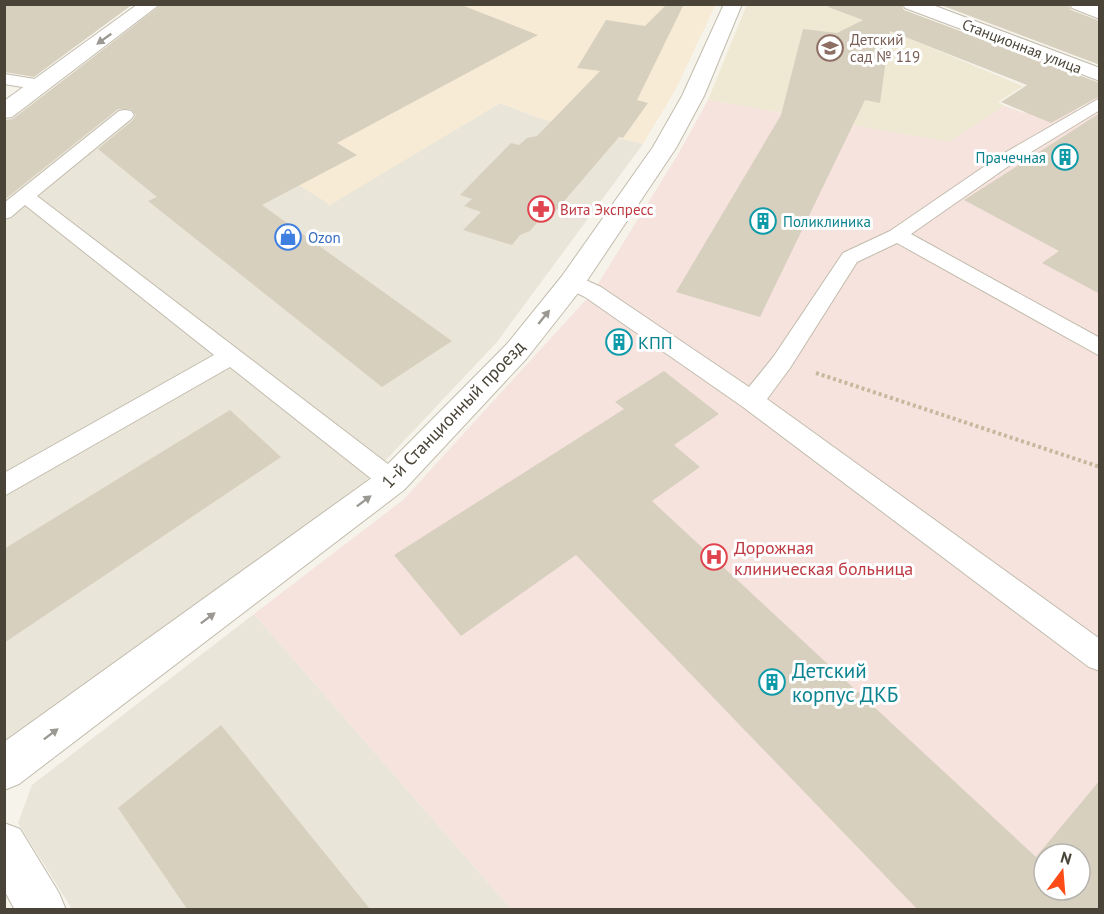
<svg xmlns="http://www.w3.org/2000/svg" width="1104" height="914" viewBox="0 0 1104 914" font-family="'PT Sans',sans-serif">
<rect width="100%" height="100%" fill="#f6f3eb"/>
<path fill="#eae5d9" d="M166,5L329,205L500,103L539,118L643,144L497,342L366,481L5,743L4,124Z
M254,614L511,909H72L18,823L32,785Z"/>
<path fill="#f7ebd6" d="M711,4L715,6L676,89L643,144L539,118L500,103L330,205L230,140L358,5Z"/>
<path fill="#efe9d4" d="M747,4L855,5L841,10L1023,86L998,102L1005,106L949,142L708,100Z"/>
<path fill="#f6e3de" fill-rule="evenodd" d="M1099,94V909H511L254,614L403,500L593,292L680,151L708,100L949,142L1005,106L1024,113L1046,97L1078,110ZM1044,854H1080V890H1044Z"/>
<path fill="#d8d0bf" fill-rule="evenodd" d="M4,4H133L34,77L4,72Z
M162,4H459L538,35L337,143L357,155L262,205L452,341L382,387L148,201L157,197L98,149L133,120L136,115L131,109H118L4,200V120L13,119Z
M667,4H684L637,100L648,103L623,138L619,137L548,220L541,218L530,231L520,235L512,245L463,230L481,212L464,206L472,199L460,195L511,143L519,145L527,138L537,136L600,71L577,68L606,20L645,26Z
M829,4H901L904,10L1100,83V96L1051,123L1001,102L1027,85L890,31L880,103L865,100L760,317L676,292L781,115L803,29L837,33L863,20L828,7Z
M938,4H1068L1071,10L1100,21V65Z
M1100,113V294L1042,263L1059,251L964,200Z
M664,371L719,414L674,445L700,467L652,501L1036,857L1100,780V909H917L576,555L461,636L394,555L624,409L615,402ZM1044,854H1080V890H1044Z
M230,410L281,457L4,643V549Z
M221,725L370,909H187L118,808Z"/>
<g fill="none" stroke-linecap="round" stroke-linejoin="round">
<g stroke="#c2bcad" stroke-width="2">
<path id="service" d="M4,74L41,80L49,85L41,90L4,84Z
M1100,98V110L1013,163L911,234L1100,338V356L897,243L857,262L790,368L767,399L1100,639V671L1089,667L743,407L585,297L565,287L561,282L565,277H579L601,287L749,387L774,356L843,253L890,231L1001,155Z
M125,110L131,111L134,115L131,119L37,196L401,474L405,481L401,488L392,491L383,488L230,367L4,496V473L214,355L25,205L11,217L4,219V203L119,111Z"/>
</g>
<g stroke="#c2bcad" stroke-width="2">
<path id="minor" d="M138,4H160L12,117L4,118V101Z
M724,4H742L704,96L676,148L582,288L527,358L404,490L19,784L4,790V742L380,472L507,344L562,276L653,147L682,96Z
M903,4H930L1100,68V81L905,8Z
M1070,4L1100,6V19L1072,8Z
M4,823L20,829L59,893L66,910H15L4,890Z"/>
</g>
<path stroke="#c4b99d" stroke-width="4" stroke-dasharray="3 3" stroke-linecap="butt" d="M816,373L1100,467"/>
<use href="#service" fill="#fff" fill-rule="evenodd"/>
<use href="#minor" fill="#fff" fill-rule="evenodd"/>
</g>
<defs><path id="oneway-solid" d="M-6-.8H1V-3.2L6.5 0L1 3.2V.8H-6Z" transform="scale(1.5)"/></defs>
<g fill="#9b9892">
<use href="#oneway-solid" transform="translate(104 39) rotate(144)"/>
<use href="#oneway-solid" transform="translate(544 317) rotate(-51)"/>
<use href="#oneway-solid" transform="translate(364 501) rotate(-37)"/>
<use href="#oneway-solid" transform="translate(208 618) rotate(-37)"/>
<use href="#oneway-solid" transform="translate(51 734) rotate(-37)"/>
</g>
<defs>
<g id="school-ring" transform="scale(1.35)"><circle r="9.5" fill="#fff" stroke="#8d6e63" stroke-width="1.5"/><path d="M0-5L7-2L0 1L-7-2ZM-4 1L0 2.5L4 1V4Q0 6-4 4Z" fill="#8d6e63"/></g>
<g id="building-ring" transform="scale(1.35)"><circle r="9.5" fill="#fff" stroke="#0f9aa8" stroke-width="1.5"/><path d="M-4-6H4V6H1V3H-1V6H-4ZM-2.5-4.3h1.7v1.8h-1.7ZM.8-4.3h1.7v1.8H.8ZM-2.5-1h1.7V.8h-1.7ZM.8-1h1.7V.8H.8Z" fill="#0f9aa8"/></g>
<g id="pharmacy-ring" transform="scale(1.35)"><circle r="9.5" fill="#fff" stroke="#e0444e" stroke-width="1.5"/><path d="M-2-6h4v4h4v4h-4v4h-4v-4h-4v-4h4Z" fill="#e0444e"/></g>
<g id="shop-ring" transform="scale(1.35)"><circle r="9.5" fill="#fff" stroke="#3f7fe0" stroke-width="1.5"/><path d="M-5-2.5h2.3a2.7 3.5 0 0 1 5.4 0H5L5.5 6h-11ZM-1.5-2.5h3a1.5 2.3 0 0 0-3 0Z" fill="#3f7fe0"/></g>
<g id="hospital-ring" transform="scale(1.35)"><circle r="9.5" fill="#fff" stroke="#e0444e" stroke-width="1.5"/><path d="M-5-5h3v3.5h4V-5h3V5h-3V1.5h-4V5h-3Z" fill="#e0444e"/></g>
</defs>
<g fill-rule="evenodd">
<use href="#school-ring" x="830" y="48"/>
<use href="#building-ring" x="1065" y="157"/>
<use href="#pharmacy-ring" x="541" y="209"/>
<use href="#building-ring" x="763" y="221"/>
<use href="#shop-ring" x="288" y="237"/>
<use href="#building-ring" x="619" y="342"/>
<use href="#hospital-ring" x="714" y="557"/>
<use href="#building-ring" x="772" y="682"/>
</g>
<g text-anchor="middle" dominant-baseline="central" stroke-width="6" stroke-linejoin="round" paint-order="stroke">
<g font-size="15" fill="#785e54" stroke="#fff" text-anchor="start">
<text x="850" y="39">Детский<tspan x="850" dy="17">сад № 119</tspan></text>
</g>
<g font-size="15" fill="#4a4438" stroke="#fff">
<text transform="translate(1022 46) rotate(21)">Станционная улица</text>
</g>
<g font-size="15" fill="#0d838f" stroke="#fff" text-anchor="end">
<text x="1046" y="157">Прачечная</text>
<text x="783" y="221" text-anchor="start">Поликлиника</text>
</g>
<g font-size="15" fill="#be3a42" stroke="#fff" text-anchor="start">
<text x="560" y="209">Вита Экспресс</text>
</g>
<g font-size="15" fill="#366cbe" stroke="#fff" text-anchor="start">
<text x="308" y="237">Ozon</text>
</g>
<g font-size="18" fill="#0d838f" stroke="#fff" text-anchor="start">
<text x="638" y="342">КПП</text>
</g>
<g font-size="18" fill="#4a4438" stroke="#fff">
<text transform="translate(453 414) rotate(-46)">1-й Станционный проезд</text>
</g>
<g font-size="18" fill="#be3a42" stroke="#fff" text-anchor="start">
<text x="734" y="547">Дорожная<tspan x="734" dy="21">клиническая больница</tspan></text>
</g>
<g font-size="21" fill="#0d838f" stroke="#fff" text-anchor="start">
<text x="792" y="670">Детский<tspan x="792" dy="24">корпус ДКБ</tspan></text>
</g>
</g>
<rect width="1104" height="914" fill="none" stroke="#4a4438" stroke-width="12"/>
<g transform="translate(1062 872) rotate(16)"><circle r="28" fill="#ffffff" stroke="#b7b4af" stroke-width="1.5"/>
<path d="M0-4.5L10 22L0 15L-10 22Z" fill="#ff4b18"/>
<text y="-9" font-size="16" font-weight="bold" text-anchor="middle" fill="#4a4438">N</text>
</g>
</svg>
